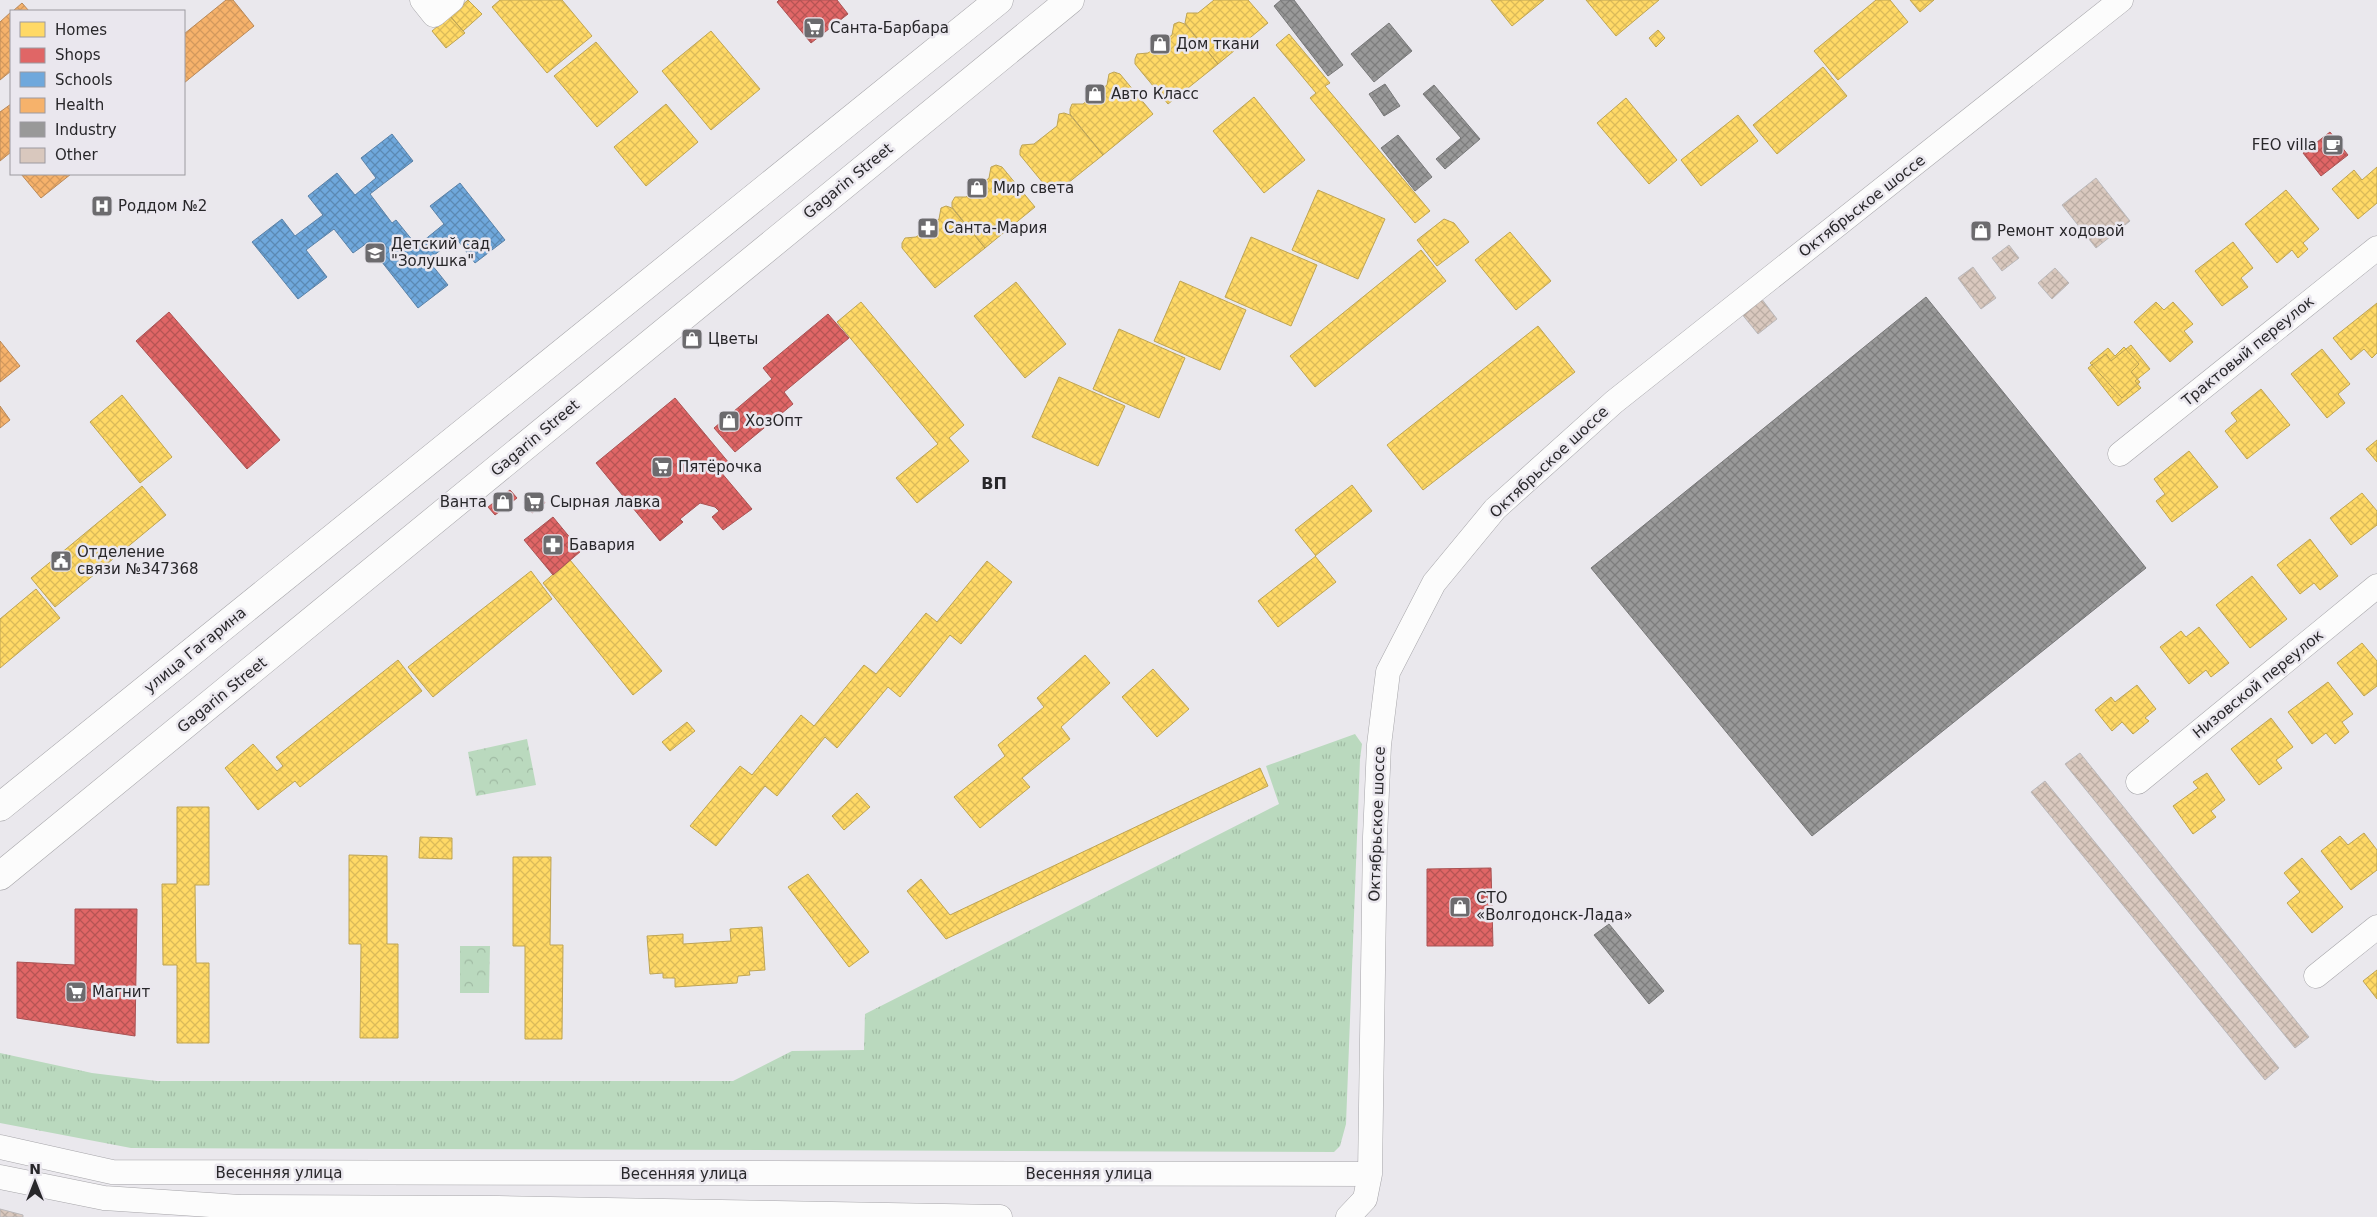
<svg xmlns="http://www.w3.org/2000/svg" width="2377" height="1217" viewBox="0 0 2377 1217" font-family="'DejaVu Sans',sans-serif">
<defs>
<pattern id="grass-tufts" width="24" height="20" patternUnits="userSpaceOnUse" patternTransform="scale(1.25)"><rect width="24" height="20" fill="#bad9be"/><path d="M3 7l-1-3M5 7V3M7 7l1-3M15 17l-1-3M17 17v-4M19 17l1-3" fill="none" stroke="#a0baa3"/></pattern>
<pattern id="park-crowns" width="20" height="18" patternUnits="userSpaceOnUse" patternTransform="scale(1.25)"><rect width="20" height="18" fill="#bad9be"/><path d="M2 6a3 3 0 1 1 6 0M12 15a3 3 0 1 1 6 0" fill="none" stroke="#a0baa3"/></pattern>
<pattern id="homes-cross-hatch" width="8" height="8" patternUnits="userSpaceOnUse" patternTransform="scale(1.25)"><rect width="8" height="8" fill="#ffd966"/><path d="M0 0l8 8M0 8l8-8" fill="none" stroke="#dbba59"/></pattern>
<pattern id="shops-cross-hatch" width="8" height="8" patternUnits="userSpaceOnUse" patternTransform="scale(1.25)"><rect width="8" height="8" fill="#e06666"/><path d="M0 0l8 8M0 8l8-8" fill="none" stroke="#b65454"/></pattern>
<pattern id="schools-cross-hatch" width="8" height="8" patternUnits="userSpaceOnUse" patternTransform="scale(1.25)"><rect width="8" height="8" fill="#6fa8dc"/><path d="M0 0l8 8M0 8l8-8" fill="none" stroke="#5b89b3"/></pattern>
<pattern id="health-cross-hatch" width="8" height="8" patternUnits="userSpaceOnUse" patternTransform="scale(1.25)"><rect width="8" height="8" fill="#f6b26b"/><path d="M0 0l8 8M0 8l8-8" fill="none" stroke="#d3995d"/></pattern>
<pattern id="industry-cross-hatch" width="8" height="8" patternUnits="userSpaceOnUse" patternTransform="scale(1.25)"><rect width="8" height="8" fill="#999"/><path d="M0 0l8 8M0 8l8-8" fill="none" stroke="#7d7d7d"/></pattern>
<pattern id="building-cross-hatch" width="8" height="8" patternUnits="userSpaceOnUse" patternTransform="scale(1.25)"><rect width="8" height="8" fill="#d9c8be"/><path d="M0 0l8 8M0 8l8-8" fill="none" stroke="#baaca3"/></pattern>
</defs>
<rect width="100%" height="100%" fill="#eae8ed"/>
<path fill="url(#grass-tufts)" d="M1355,734L1362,744L1360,759L1346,1124L1340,1146L1334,1152L131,1148L0,1123V1053L92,1073L157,1081H733L792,1051L864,1050L865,1014L1279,804L1266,766Z"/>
<path fill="url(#park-crowns)" d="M527,739L536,785L476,796L468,752Z
M460,946H490L489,993H460Z"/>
<path fill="url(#homes-cross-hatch)" stroke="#bea454" d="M468,0L482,14L463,31L450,16Z
M500,0H562L592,36L547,73L492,7Z
M1214,0H1248L1268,23L1218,64L1185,23L1187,13H1198Z
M1491,0H1544L1512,26Z
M1586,0H1659L1616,36Z
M1876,0H1890L1908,22L1838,80L1814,51Z
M1910,0H1934L1920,12Z
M450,16L465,33L446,48L432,31Z
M1179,22L1185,24L1218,64L1168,104L1135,64V59L1137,54L1148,53L1172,35L1174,24Z
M1658,30L1665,38L1656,47L1649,38Z
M711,31L760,89L711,130L662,71Z
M1289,34L1330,83L1325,86L1430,211L1415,223L1310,98L1316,93L1276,45Z
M596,42L638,92L597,127L554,76Z
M1823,67L1847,96L1777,154L1753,125Z
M1114,72L1120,74L1153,114L1103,155L1070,114V109L1072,104H1083L1107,85L1109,74Z
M1254,97L1305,160L1264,193L1213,131Z
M1626,98L1677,160L1649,184L1597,123Z
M666,104L698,142L646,186L614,147Z
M1064,113L1070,115L1103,155L1053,195L1020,155V150L1022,145L1034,144L1057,126L1059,114Z
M1738,115L1758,141L1701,186L1681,160Z
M996,165L1002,167L1035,207L985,248L952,207V202L955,197H966L989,178L991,167Z
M2377,167V203L2358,219L2332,189L2354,170L2362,180Z
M1318,190L1385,219L1358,279L1292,250Z
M2286,190L2319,229L2303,243L2308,249L2298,258L2292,250L2277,263L2245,224Z
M946,206L952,208L985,248L935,288L902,248V243L905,238L916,237L939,219L941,208Z
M1444,219L1454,223L1469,242L1437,266L1417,240Z
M1510,232L1551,281L1516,310L1475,260Z
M1251,237L1317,265L1291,326L1225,297Z
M2233,242L2253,268L2241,278L2248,287L2222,306L2195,271Z
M1421,250L1446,281L1315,387L1290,356Z
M1180,281L1246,310L1220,370L1154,341Z
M1016,282L1066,344L1025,378L974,316Z
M861,302L964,425L949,438L969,461L917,503L896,478L938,444L837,322Z
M2156,302L2164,310L2173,302L2193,324L2184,331L2193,342L2170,362L2134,322Z
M2377,303V353L2372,358L2364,349L2351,360L2333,338Z
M1538,326L1575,372L1423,490L1387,445Z
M1119,329L1185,358L1159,418L1093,389Z
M2131,345L2150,369L2135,381L2141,388L2118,406L2088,368L2106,354L2111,361Z
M2124,347L2139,364L2131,372L2140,382L2122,398L2090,363L2108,348L2115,356Z
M2322,349L2350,384L2338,394L2345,403L2327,418L2291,374Z
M1059,377L1125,406L1098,466L1032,437Z
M2261,389L2290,425L2247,459L2225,431L2237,421L2231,413Z
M122,395L172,457L140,483L90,422Z
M2377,440V462L2366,449Z
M2189,451L2218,487L2172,522L2156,501L2165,494L2154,479Z
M1352,485L1372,511L1315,556L1336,582L1278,627L1258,601L1316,556L1295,530Z
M142,486L166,515L55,607L31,578Z
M2362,493L2377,511V525L2351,545L2330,518Z
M2310,539L2338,576L2320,590L2314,583L2300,594L2277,565Z
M570,560L662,671L633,695L543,583Z
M987,561L1012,582L961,644L950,635L900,697L888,687L837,748L825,737L777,796L765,786L716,846L690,826L740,766L752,775L801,715L814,726L864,665L876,674L926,613L937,622Z
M531,571L552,599L433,697L408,667Z
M2252,576L2287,619L2250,648L2216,605Z
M36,589L60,618L0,668V619Z
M2199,627L2229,663L2211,677L2206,670L2189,684L2160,647L2181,631L2186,637Z
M2362,643L2377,661V686L2364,696L2337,663Z
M1085,655L1110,683L1061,727L1070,739L1022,778L1030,787L980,828L954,797L1005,756L998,745L1044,707L1037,698Z
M398,660L422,691L300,787L295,781L258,810L225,768L253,744L277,771L283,766L276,757Z
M1153,669L1189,709L1157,737L1122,697Z
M2328,682L2353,714L2342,722L2349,732L2335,744L2326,733L2312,744L2288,712Z
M2137,685L2156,709L2145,718L2149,721L2133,734L2122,722L2112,731L2095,710L2111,697L2115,702Z
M2271,718L2293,747L2276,760L2282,768L2259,785L2231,749Z
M687,722L695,731L670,751L662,742Z
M1260,768L1268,786L946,939L907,891L921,879L950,915Z
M2207,773L2225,800L2211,811L2216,817L2193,834L2173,806L2198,788L2193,782Z
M857,793L870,807L844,830L832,816Z
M177,807H209V885H195L196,963H209V1043H177V965H163L162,884H177Z
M2364,833L2377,850V870L2351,890L2321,851L2340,836L2348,845Z
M420,837L452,838V859L419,858Z
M349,855L387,856V944H398V1038H360L361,944H349Z
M513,857H551L550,945H563L562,1039H525V946H513Z
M2302,858L2343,907L2312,933L2287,903L2300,892L2284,873Z
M808,874L869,952L849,967L788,887Z
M762,927L765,970L749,971L750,975L738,976L737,983L675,987V978H663V973L650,974L647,936L683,934V944L731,941L730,929Z
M2377,970V999L2363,981Z"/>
<path fill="url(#shops-cross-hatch)" stroke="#a95354" d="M779,0H837L848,14L811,43L777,2Z
M2330,132L2348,155L2321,176L2303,153Z
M169,312L280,440L247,469L136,341Z
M828,314L849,338L784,392L793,404L735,452L714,428L772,379L763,368Z
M697,332L701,337L688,348L683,342Z
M675,398L729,463L720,471L752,509L723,530L712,517L719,511L715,507L700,503L680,519L683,522L660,541L596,463Z
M510,490L517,498L495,515L488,507Z
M537,492L545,503L532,513L524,502Z
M553,517L581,551L553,575L524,540Z
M1491,868L1493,946H1427V869Z
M75,909H137L135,1036L17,1018V962L75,965Z"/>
<path fill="url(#schools-cross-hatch)" stroke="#5a81a7" d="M392,134L413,161L370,194L392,223L396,220L417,246L444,224L430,206L460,183L505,240L475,263L456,238L428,260L448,285L418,308L367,243L353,253L334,229L306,250L327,277L298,299L252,242L282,219L295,236L323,215L308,196L337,173L355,195L376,178L361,158Z"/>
<path fill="url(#health-cross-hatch)" stroke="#b88858" d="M226,0H233L254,26L184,83V34Z
M22,3L29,11H13Z
M11,12V71L0,80V22Z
M11,104V152L0,161V112Z
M21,174H71L41,198Z
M0,341L20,366L0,382Z
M0,406L10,420L0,428Z"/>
<path fill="url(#industry-cross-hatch)" stroke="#777778" d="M1281,0H1294L1343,65L1328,76L1274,6Z
M1389,23L1412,51L1374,82L1351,54Z
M1385,84L1400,106L1384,116L1369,94Z
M1434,85L1480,139L1445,169L1436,159L1461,138L1423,94Z
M1398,135L1432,177L1415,191L1381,148Z
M1926,297L2146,568L1812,836L1591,568Z
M1609,924L1664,991L1649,1004L1594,935Z"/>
<path fill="url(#building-cross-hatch)" stroke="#bab8ba" d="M2096,178L2130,221L2096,248L2062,205Z
M2009,245L2019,258L2002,271L1992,258Z
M1973,267L1996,298L1981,309L1958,278Z
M2055,268L2069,283L2052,299L2038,283Z
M1761,298L1777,319L1758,334L1741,313Z
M2080,753L2309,1037L2295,1048L2065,764Z
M2045,781L2279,1068L2265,1080L2031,792Z
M0,1209L23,1215V1217H0Z"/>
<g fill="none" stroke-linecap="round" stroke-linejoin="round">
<g stroke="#a6a5a9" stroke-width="25">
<path id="street" d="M422,0L434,15L452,0
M2120,454L2377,248
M2138,782L2377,586
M2316,976L2377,927
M0,1147L112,1172L1370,1174
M0,1177L104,1198L240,1207L498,1208L1000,1217
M1348,1217L1365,1199L1370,1174L1375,837L1379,745L1388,672L1434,583L1495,509L1614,402L2121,0"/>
</g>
<g stroke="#a6a5a9" stroke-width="29">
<path id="secondary" d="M0,807L999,0
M0,876L1070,0"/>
</g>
<use href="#street" stroke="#fcfcfc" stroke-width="24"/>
<use href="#secondary" stroke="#fcfcfc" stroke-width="28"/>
</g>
<defs>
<g id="supermarket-square" transform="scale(1.125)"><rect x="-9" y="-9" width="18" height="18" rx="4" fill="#6c6b6e" stroke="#eae7ee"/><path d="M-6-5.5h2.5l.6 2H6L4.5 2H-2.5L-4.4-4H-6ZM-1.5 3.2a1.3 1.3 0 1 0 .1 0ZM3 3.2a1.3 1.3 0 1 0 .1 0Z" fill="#fff"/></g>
<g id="shop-square" transform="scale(1.125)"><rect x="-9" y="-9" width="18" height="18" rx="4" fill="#6c6b6e" stroke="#eae7ee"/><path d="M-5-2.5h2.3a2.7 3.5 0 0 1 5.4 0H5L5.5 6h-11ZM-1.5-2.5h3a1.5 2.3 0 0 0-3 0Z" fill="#fff"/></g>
<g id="cafe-square" transform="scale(1.125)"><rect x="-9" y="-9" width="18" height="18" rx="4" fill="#6c6b6e" stroke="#eae7ee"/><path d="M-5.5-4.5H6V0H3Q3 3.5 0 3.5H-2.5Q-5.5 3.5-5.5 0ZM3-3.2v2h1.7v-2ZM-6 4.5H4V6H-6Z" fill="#fff"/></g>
<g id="hospital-square" transform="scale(1.125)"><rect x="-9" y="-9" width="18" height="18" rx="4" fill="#6c6b6e" stroke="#eae7ee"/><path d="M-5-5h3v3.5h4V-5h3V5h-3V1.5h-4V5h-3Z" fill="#fff"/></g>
<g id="pharmacy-square" transform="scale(1.125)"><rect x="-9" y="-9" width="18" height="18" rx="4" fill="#6c6b6e" stroke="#eae7ee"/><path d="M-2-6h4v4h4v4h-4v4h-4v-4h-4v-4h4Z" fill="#fff"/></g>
<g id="school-square" transform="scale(1.125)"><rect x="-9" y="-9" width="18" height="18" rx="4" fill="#6c6b6e" stroke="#eae7ee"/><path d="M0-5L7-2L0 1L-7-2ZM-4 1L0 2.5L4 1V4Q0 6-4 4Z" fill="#fff"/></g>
<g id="civic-square" transform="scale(1.125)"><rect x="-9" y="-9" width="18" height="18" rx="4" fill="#6c6b6e" stroke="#eae7ee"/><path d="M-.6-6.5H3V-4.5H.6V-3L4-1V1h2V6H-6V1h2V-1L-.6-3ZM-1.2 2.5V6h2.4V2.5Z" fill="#fff"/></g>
</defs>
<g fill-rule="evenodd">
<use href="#supermarket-square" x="814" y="28"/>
<use href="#shop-square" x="1160" y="44"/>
<use href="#shop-square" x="1095" y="94"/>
<use href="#cafe-square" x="2333" y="145"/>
<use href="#shop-square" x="977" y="188"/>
<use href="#hospital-square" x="102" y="206"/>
<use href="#pharmacy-square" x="928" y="228"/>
<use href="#shop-square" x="1981" y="231"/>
<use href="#school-square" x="375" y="253"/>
<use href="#shop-square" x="692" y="339"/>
<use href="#shop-square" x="729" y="421"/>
<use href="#supermarket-square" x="662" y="467"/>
<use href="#shop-square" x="503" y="502"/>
<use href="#supermarket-square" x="534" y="502"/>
<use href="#pharmacy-square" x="553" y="545"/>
<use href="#civic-square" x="61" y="561"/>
<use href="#shop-square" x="1460" y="907"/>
<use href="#supermarket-square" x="76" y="992"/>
</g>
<g text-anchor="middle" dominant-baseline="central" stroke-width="5" stroke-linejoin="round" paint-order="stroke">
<g font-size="15" fill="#28272a" stroke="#eae7ee" text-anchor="start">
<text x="830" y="28">Санта-Барбара</text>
<text x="1176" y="44">Дом ткани</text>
<text x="1111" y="94">Авто Класс</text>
<text x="2317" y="145" text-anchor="end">FEO villa</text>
<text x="993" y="188">Мир света</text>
<text x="118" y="206">Роддом №2</text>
<text x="944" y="228">Санта-Мария</text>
<text x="1997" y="231">Ремонт ходовой</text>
<text x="391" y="244">Детский сад<tspan x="391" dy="17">"Золушка"</tspan></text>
<text x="708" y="339">Цветы</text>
<text x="745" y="421">ХозОпт</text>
<text x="678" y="467">Пятёрочка</text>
<text x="487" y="502" text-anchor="end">Ванта</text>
<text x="550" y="502">Сырная лавка</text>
<text x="569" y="545">Бавария</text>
<text x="77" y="552">Отделение<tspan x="77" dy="17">связи №347368</tspan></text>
<text x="1476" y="898">СТО<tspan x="1476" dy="17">«Волгодонск-Лада»</tspan></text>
<text x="92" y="992">Магнит</text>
</g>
<g font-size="15" fill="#28272a" stroke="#eae7ee">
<text transform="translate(848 181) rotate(-39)">Gagarin Street</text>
<text transform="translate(1862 206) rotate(-38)">Октябрьское шоссе</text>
<text transform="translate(2248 351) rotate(-39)">Трактовый переулок</text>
<text transform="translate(535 438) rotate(-40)">Gagarin Street</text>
<text transform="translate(1549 462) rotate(-43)">Октябрьское шоссе</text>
<text transform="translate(195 650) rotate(-39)">улица Гагарина</text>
<text transform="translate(2258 684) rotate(-39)">Низовской переулок</text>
<text transform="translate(222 695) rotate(-39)">Gagarin Street</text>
<text transform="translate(1377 824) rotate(-88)">Октябрьское шоссе</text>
<text x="279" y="1173">Весенняя улица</text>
<text x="684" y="1174">Весенняя улица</text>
<text x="1089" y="1174">Весенняя улица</text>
</g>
<g font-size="16" font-weight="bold" fill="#28272a" stroke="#eae7ee">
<text x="994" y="483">ВП</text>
</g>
</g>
<rect x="10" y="10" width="175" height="165" fill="#eae7ee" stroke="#9c9aa0"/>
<rect x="20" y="22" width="25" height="15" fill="#ffd966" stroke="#9c9aa0"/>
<text x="55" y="35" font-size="15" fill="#28272a">Homes</text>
<rect x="20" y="48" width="25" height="15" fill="#e06666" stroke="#9c9aa0"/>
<text x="55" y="60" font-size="15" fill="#28272a">Shops</text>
<rect x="20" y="72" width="25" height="15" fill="#6fa8dc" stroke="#9c9aa0"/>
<text x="55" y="85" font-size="15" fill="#28272a">Schools</text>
<rect x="20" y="98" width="25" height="15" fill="#f6b26b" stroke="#9c9aa0"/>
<text x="55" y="110" font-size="15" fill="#28272a">Health</text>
<rect x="20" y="122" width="25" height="15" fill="#999999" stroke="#9c9aa0"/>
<text x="55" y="135" font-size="15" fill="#28272a">Industry</text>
<rect x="20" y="148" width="25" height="15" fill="#d9c8be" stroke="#9c9aa0"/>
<text x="55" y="160" font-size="15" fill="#28272a">Other</text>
<g transform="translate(35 1182)" stroke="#eae7ee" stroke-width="4" paint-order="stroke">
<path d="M0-4L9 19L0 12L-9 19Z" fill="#28272a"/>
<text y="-8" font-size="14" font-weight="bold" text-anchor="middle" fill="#28272a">N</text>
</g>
</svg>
